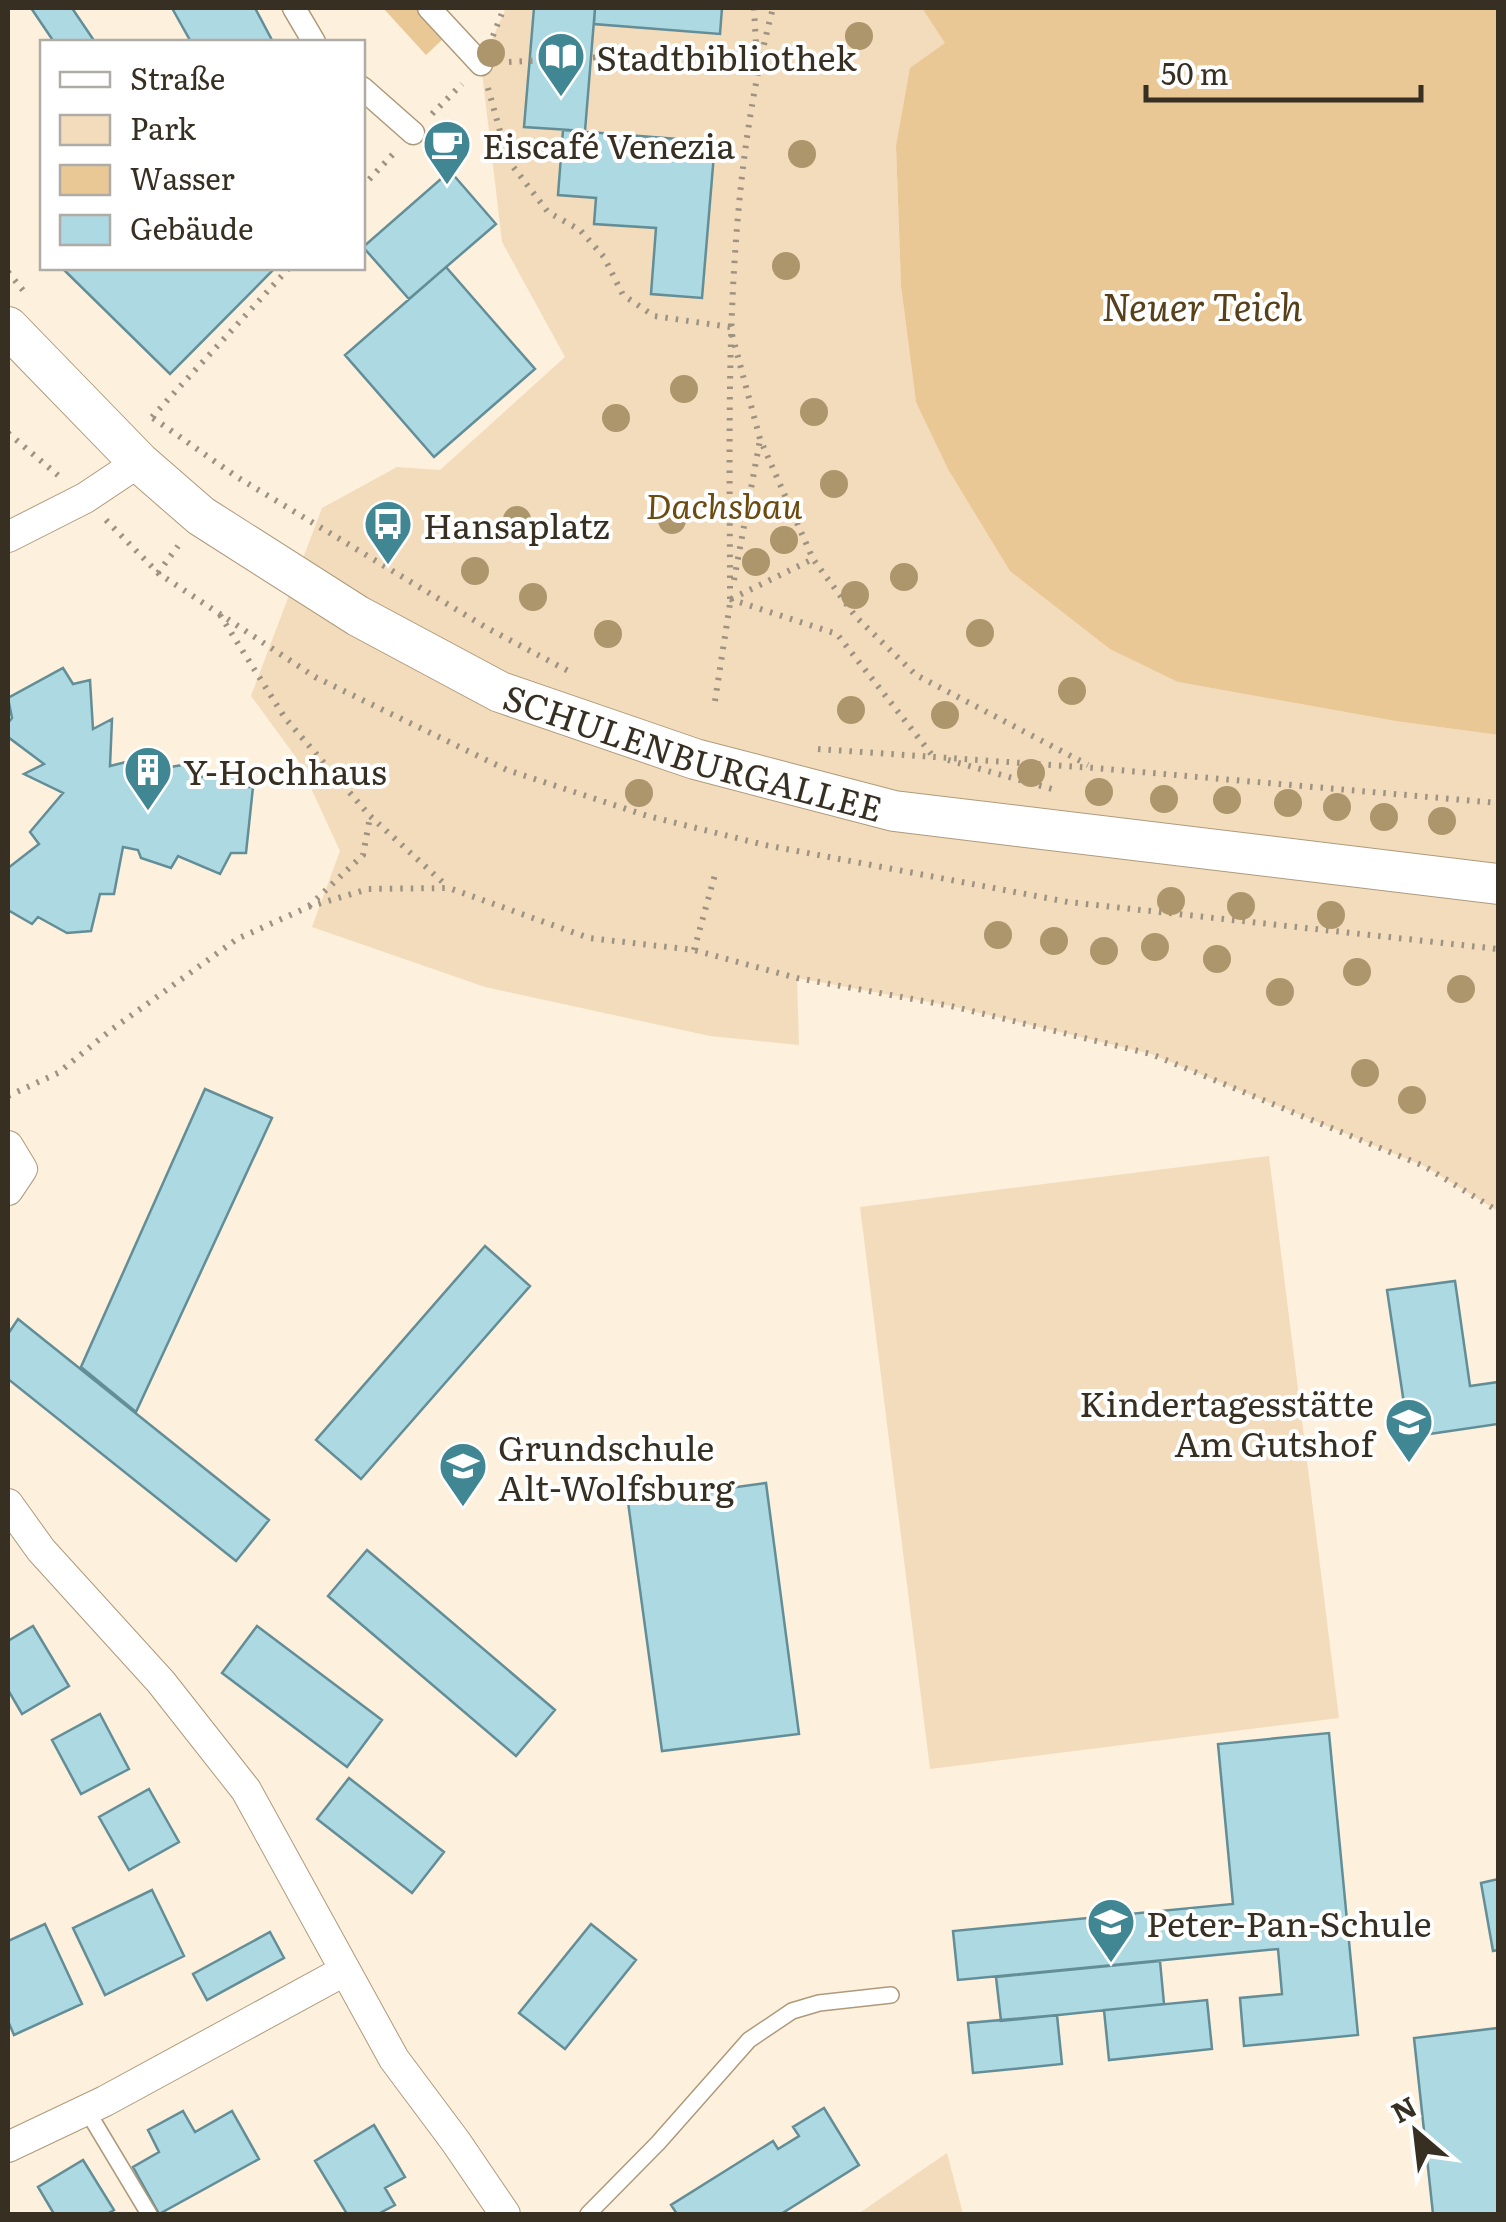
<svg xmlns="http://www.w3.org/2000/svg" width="1506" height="2222" viewBox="0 0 1506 2222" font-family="Literata,serif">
<rect width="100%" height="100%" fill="#fdf0dd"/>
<path fill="#f3dcbc" d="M506,8H922L946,44L896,146L901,286L916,401L1178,682L1395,721L1498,735V1211L1424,1166L1151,1054L951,1006L797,978L799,1045L710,1036L485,987L312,927L340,851L298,760L251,696L322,508L397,467L440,470L565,357L502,242L481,64Z
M1269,1156L1339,1718L930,1769L860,1207Z
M947,2153L963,2214H858Z"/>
<path fill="#e9c896" d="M386,8H418L445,37L426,55L384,9Z
M922,8H1498V735L1395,721L1178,682L1110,649L1010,571L948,469L916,402L901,286L896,146L910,68L945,43Z"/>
<path fill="#acd9e2" stroke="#638e97" stroke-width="2.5" d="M31,8H72L95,42H54Z
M172,8H255L273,42H191Z
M534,8H595L585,131L524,127Z
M595,8H722L720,34L594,24Z
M563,130L715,142L702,298L651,294L656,228L594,224L596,198L558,195Z
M450,171L496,224L409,299L363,247Z
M446,267L535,369L434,457L345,355Z
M62,268H275L170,374Z
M63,668L73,684L90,680L93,729L112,719L110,766L153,755V770L194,763L197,778L241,768L246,787H253L246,853H231L220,874L178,856L171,868L141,858L138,850L123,847L114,894H100L91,931L67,933L38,917L32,924L8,910V868L39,844L30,832L63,793L24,774L44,764L8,737V723L12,718L8,698Z
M205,1089L272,1118L136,1412L81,1367Z
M485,1246L530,1286L361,1479L316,1440Z
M1455,1281L1470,1386L1498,1382V1424L1409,1437L1387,1290Z
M18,1319L269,1520L236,1561L8,1379V1334Z
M766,1483L799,1734L662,1751L628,1502Z
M367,1550L555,1710L516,1756L328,1596Z
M33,1626L69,1686L22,1714L8,1690V1641Z
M257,1626L382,1720L347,1767L222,1673Z
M100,1714L129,1769L81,1794L52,1740Z
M1329,1733L1358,2035L1244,2046L1240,1998L1282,1994L1278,1949L958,1980L953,1931L1233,1904L1218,1744Z
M349,1778L444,1852L412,1893L317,1819Z
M149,1789L179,1842L129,1870L99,1817Z
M1498,1879V1950L1493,1951L1481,1883Z
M152,1890L184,1956L105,1995L73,1928Z
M45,1924L82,2004L14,2035L8,2021V1941Z
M591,1924L636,1960L565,2049L519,2013Z
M270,1932L284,1958L207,2000L193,1974Z
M1160,1961L1164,2004L1001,2021L996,1977Z
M1207,2000L1212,2049L1109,2060L1104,2010Z
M1057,2015L1062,2064L973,2073L968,2023Z
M1498,2028V2214H1433L1414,2038Z
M824,2108L859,2165L781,2214H677L671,2205L773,2141L778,2149L799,2136L793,2127Z
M183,2111L195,2132L232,2111L259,2159L159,2214L133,2167L159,2152L148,2130Z
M374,2125L405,2177L385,2188L395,2205L378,2214H347L315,2161Z
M83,2160L114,2210L107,2214H54L38,2187Z"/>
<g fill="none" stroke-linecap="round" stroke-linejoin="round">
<g stroke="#ae9a7b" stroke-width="18">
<path id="service" d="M86,2109L149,2214
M588,2214L658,2143L749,2040L792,2011L819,2003L891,1995"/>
</g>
<g stroke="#ae9a7b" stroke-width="25">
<path id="pedestrian" d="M294,8L314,42
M429,8L481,64
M362,88L413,133"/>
</g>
<g stroke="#ae9a7b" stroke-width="32">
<path id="minor" d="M8,537L85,498L139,462
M8,1146L22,1169L8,1190
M8,1504L41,1550L161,1682L246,1790L394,2059L456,2142L505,2214
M8,2147L105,2101L344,1971"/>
</g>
<g stroke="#ae9a7b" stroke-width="42">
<g id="tertiary">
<path id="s1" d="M8,327L139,462L201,516L358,616L500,692L695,759L894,811L1498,884"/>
</g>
</g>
<path stroke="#9e9383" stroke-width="6" stroke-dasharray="2.5 8" stroke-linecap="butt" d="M754,8L757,63
M493,36L504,8
M509,62L643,55L757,69
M488,88L508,160L548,212L580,230L604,257L623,295L654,316L730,327L760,439L813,559L856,617L916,675L1088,765
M432,114L462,84
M362,187L395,152
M8,272L26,294
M152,417L289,268
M153,418L237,477L487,628L574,674
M8,433L60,477
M106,520L158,573L315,677L507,770L648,816L765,845L1068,902L1498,949
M158,573L178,546
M734,580L760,440
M730,599L837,634L932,755
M730,599C730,402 722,200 773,8
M731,599L813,559
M220,615L285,718L370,816L448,887
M715,701L731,597
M818,749L1095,768L1498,803
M948,760L1052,789
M309,906L363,855L370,817
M694,950L716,871
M8,1096L58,1073L111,1030L237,939L308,907L368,889L449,888L589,938L694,950L797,978L951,1006L1151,1054L1424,1166L1498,1211"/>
<use href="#service" stroke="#fff" stroke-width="15"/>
<use href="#pedestrian" stroke="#fff" stroke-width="22"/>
<use href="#minor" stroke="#fff" stroke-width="30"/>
<use href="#tertiary" stroke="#fff" stroke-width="40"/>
</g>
<g fill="#ad956c">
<circle cx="859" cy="36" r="14"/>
<circle cx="491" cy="53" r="14"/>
<circle cx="802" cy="154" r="14"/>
<circle cx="786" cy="266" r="14"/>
<circle cx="684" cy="389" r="14"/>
<circle cx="814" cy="412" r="14"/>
<circle cx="616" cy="418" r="14"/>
<circle cx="834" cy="484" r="14"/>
<circle cx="517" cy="520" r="14"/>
<circle cx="672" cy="520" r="14"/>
<circle cx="784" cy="540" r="14"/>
<circle cx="756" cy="562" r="14"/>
<circle cx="475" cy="571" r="14"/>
<circle cx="904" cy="577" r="14"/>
<circle cx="855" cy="595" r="14"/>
<circle cx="533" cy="597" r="14"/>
<circle cx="980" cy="633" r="14"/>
<circle cx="608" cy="634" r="14"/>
<circle cx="1072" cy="691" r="14"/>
<circle cx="851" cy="710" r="14"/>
<circle cx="945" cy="715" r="14"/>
<circle cx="1031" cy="773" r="14"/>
<circle cx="1099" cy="792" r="14"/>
<circle cx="639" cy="793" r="14"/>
<circle cx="1164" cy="799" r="14"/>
<circle cx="1227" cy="800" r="14"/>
<circle cx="1288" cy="803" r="14"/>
<circle cx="1337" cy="807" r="14"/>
<circle cx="1384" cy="817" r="14"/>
<circle cx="1442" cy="821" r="14"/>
<circle cx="1171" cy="901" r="14"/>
<circle cx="1241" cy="906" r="14"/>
<circle cx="1331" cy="915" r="14"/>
<circle cx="998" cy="935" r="14"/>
<circle cx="1054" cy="941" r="14"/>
<circle cx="1155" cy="947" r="14"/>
<circle cx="1104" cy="951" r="14"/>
<circle cx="1217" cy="959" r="14"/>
<circle cx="1357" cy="972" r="14"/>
<circle cx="1461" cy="989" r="14"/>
<circle cx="1280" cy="992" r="14"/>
<circle cx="1365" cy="1073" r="14"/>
<circle cx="1412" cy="1100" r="14"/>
</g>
<defs>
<g id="library-pin" transform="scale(2.5)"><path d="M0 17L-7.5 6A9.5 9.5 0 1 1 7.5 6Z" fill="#418793" stroke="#fff"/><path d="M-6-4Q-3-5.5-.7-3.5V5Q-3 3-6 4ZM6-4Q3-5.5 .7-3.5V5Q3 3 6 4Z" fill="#fff"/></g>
<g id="cafe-pin" transform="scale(2.5)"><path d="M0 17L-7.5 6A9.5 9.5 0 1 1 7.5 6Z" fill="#418793" stroke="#fff"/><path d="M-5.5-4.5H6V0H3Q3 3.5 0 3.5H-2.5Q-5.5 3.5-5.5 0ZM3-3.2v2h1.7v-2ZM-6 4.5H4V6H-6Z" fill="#fff"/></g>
<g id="bus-pin" transform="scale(2.5)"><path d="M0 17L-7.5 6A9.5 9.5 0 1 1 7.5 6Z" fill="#418793" stroke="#fff"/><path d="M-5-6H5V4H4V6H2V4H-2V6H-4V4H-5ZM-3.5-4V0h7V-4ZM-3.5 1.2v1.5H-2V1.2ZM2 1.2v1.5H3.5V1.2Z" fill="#fff"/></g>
<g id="building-pin" transform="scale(2.5)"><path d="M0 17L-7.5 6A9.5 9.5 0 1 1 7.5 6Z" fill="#418793" stroke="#fff"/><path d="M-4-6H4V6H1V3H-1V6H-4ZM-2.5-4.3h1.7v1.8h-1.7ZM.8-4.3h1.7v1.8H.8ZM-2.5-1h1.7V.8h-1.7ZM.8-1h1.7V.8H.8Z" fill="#fff"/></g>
<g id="school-pin" transform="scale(2.5)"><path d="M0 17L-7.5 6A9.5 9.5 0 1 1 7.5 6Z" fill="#418793" stroke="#fff"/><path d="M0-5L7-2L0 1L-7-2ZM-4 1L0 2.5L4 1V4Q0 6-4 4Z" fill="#fff"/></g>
</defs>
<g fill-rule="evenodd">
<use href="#library-pin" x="561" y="56"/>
<use href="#cafe-pin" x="447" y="144"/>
<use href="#bus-pin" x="388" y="524"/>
<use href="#building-pin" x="148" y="770"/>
<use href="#school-pin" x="1409" y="1422"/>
<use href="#school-pin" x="463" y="1466"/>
<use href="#school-pin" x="1111" y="1922"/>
</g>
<g text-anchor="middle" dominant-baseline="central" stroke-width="8" stroke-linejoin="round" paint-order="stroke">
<g font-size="35" fill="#372f22" stroke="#fff" text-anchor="start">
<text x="596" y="56">Stadtbibliothek</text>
<text x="482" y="144">Eiscafé Venezia</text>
<text x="423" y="524">Hansaplatz</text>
<text x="183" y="770">Y-Hochhaus</text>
<text x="1374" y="1402" text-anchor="end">Kindertagesstätte<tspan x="1374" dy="40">Am Gutshof</tspan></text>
<text x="498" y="1446">Grundschule<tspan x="498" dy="40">Alt-Wolfsburg</tspan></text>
<text x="1146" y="1922">Peter-Pan-Schule</text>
</g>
<g font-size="35" font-style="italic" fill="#6b4b10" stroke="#fff">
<text x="724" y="504">Dachsbau</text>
</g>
<g font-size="35" fill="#372f22" stroke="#fff">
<text stroke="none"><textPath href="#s1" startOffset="820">SCHULENBURGALLEE</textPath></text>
</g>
<g font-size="38" font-style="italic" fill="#58411a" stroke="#fff">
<text x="1202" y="304">Neuer Teich</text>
</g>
</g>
<rect width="1506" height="2222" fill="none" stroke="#372f22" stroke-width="20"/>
<rect x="40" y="40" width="325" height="230" fill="#ffffff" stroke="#afaca7" stroke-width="2.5"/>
<rect x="60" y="72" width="50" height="15" fill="#ffffff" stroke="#afaca7" stroke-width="2.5"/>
<text x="130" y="90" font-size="30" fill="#372f22">Straße</text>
<rect x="60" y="115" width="50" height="30" fill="#f3dcbc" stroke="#afaca7" stroke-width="2.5"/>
<text x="130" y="140" font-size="30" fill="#372f22">Park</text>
<rect x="60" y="165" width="50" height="30" fill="#e9c896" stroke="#afaca7" stroke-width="2.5"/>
<text x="130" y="190" font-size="30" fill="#372f22">Wasser</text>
<rect x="60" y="215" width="50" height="30" fill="#acd9e2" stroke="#afaca7" stroke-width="2.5"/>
<text x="130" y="240" font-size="30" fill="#372f22">Gebäude</text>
<g transform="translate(1416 2132) rotate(332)" stroke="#ffffff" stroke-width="8" paint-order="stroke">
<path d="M0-8L18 38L0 25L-18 38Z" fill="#372f22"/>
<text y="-15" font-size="28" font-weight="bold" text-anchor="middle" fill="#372f22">N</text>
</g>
<path d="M1146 85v15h275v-15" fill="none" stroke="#372f22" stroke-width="5"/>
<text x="1161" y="85" font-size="30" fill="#372f22" stroke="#ffffff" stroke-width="8" paint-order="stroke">50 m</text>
</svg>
